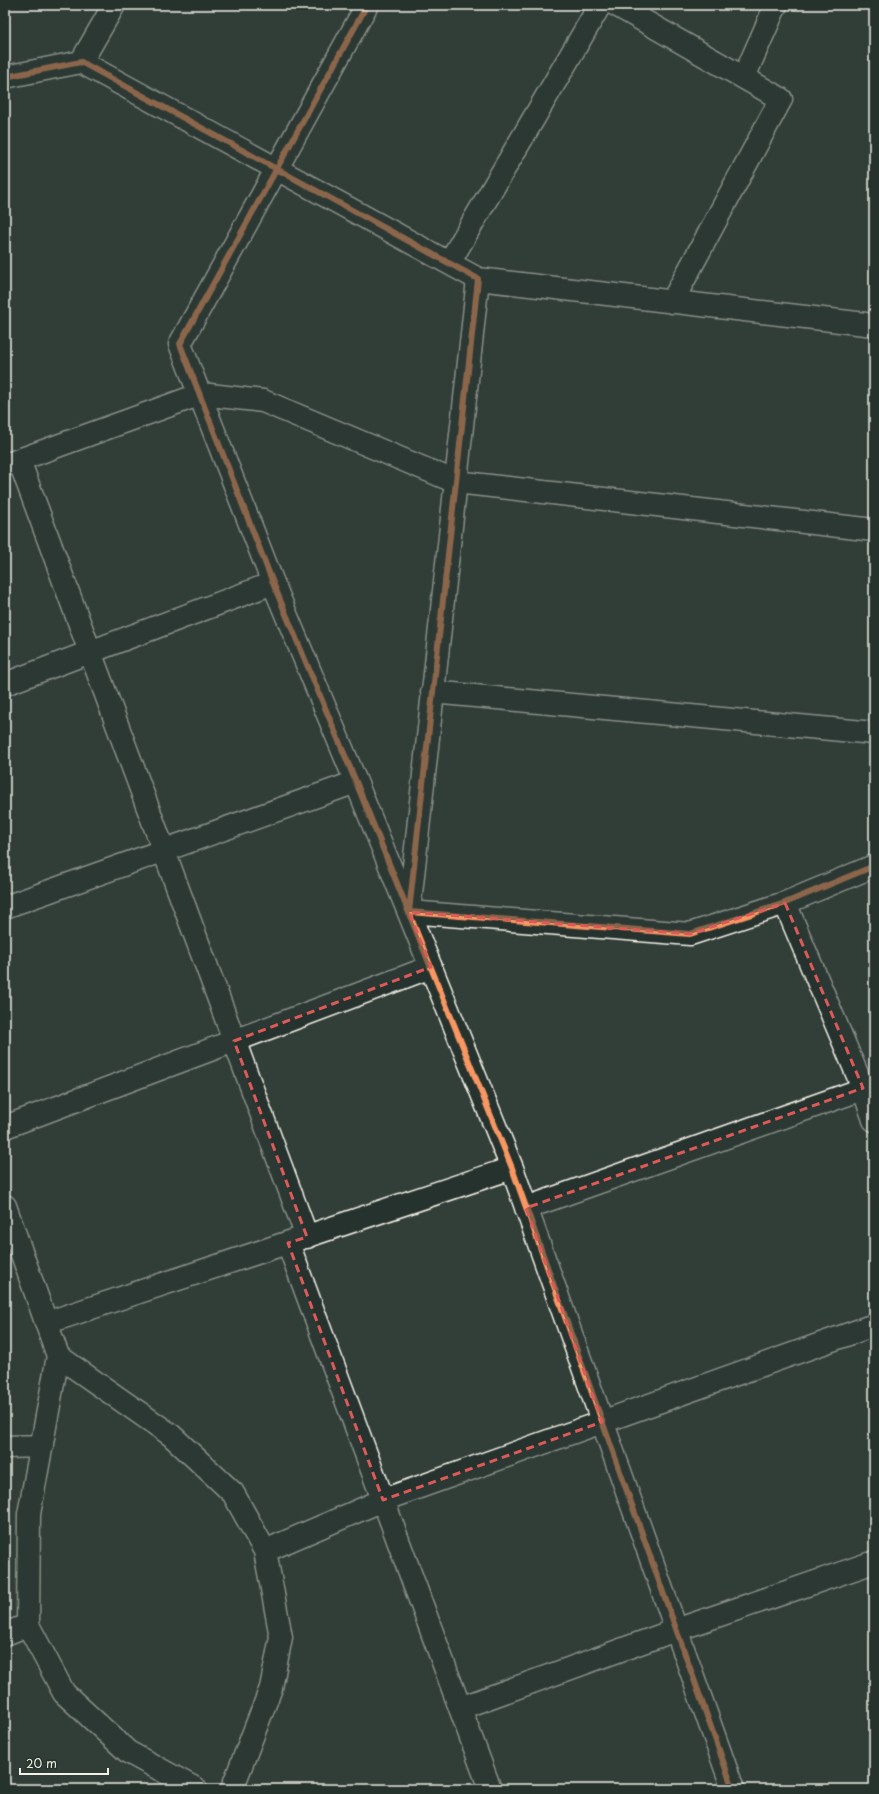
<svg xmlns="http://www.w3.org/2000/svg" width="879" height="1794" viewBox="0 0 879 1794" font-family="'Playpen Sans',sans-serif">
<rect width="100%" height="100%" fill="#323e38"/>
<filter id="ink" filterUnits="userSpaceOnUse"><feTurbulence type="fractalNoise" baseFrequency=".025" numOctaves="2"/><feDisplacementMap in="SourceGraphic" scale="8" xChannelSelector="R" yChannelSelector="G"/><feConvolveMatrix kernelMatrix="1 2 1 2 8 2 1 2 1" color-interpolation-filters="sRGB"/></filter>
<g filter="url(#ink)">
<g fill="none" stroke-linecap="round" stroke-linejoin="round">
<g stroke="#f4f1e8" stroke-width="25">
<path id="minor" d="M367,5L180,344L273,583L356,782L512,1168L733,1789
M616,5L781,99L672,302
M81,62L114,5
M5,77L81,62L478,279L409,912L690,934L785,903L874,866
M744,77L776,5
M449,263L600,5
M478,279L874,325
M19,460L307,1237
M5,465L201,394L263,401L456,482L874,530
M5,684L273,583
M432,692L874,733
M785,903L863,1088L874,1120
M5,907L356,782
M5,1127L431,967
M5,1206L58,1356L29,1514L28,1625L64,1693L128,1752L196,1789
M526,1208L874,1085
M288,1243L490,1789
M46,1323L512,1168
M58,1356L171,1435L233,1493L265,1551L281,1637L271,1688L232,1789
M5,1447L42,1446
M265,1551L383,1500L874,1325
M5,1634L28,1625
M460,1708L676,1630L874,1562"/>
</g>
<use href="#minor" stroke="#26332d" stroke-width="22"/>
<g stroke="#26332d" stroke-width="8">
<path id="cycleway" d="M367,5L180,344L273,583L356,782L512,1168L733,1789
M5,77L81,62L478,279L409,912L690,934L785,903L874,866"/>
</g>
<use href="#cycleway" stroke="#f99763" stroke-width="6"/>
</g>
</g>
<path d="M0 0H879V1794H0ZM785,903L863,1088L526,1208L602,1422L383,1500L288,1243L307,1237L234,1041L431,967L409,912L690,934Z" fill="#323e38" fill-opacity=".55" fill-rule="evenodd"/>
<path fill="none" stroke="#de5a58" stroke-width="3" stroke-dasharray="8 5" stroke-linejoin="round" d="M785,903L863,1088L526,1208L602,1422L383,1500L288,1243L307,1237L234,1041L431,967L409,912L690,934Z"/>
<rect width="879" height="1794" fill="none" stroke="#26332d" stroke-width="20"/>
<rect x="10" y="10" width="859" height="1774" fill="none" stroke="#f4f1e8" stroke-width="1.5" filter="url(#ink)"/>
<path d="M20 1768v6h88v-6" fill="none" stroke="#f4f1e8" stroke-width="2"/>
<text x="26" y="1768" font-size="12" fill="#f4f1e8" stroke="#26332d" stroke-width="3" paint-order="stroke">20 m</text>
</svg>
